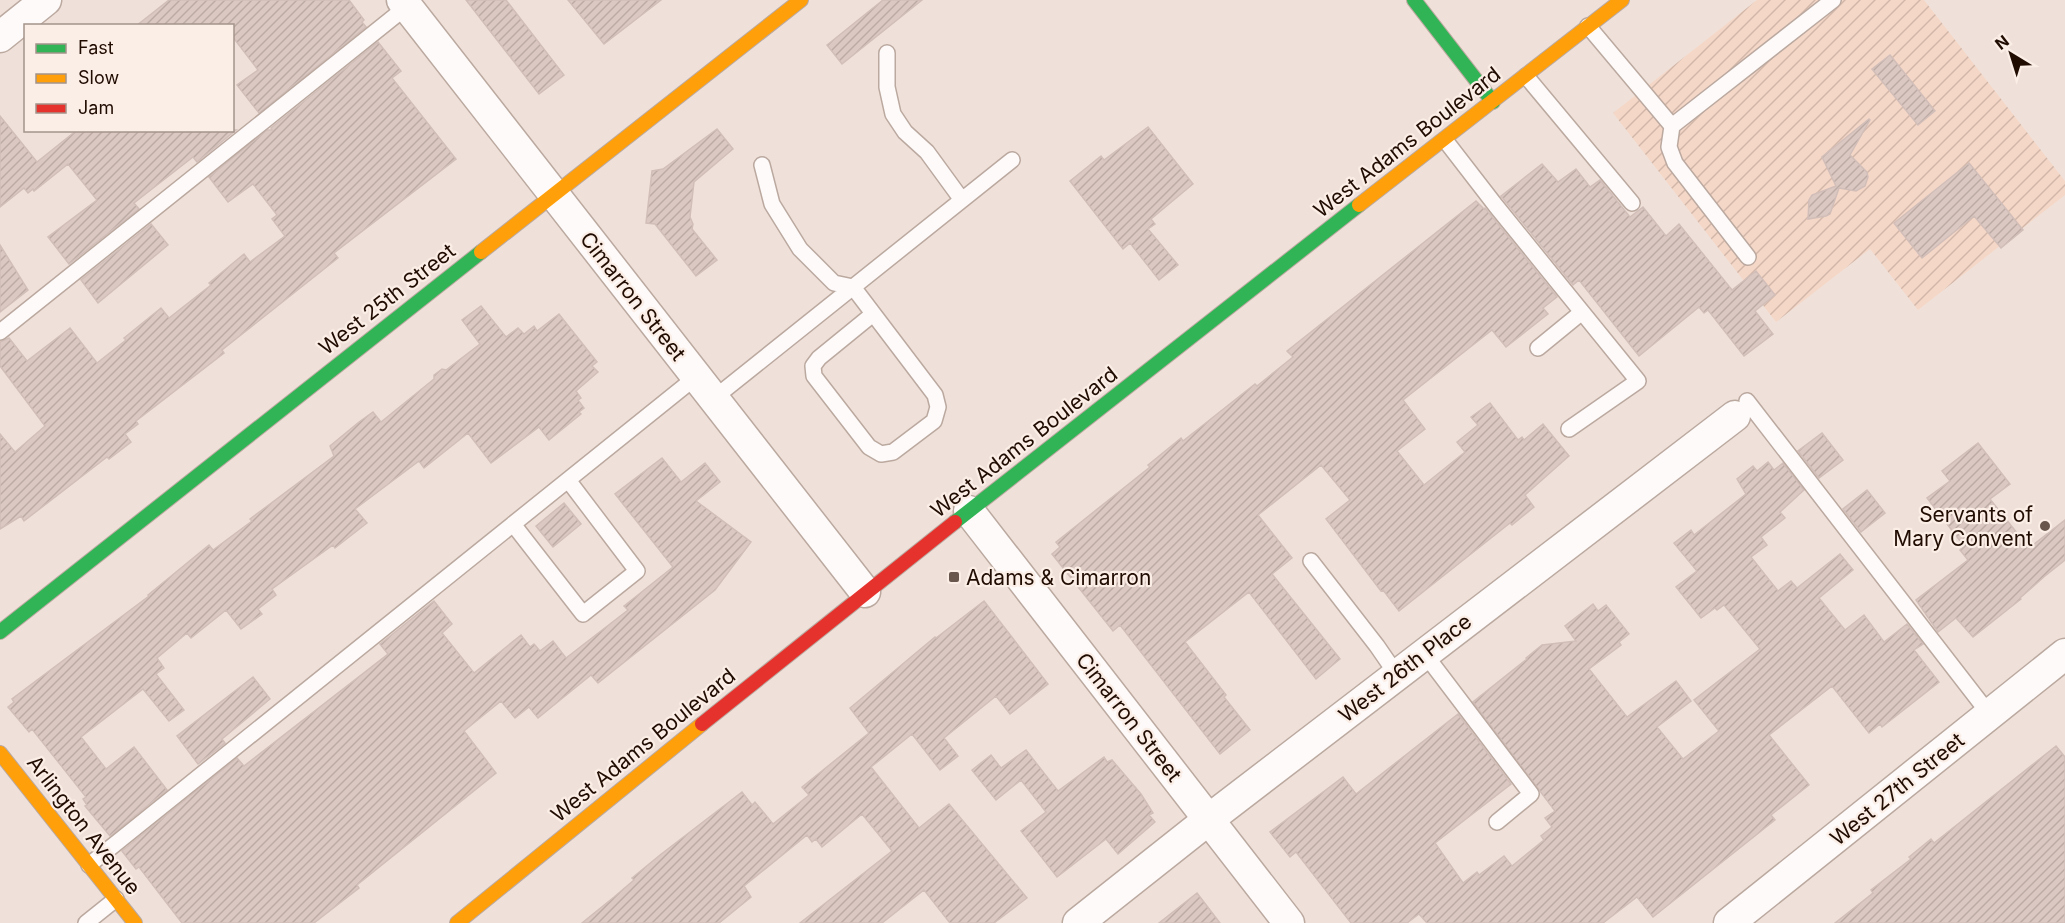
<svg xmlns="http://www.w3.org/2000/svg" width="2065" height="923" viewBox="0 0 2065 923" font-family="Inter,sans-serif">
<defs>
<pattern id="industrial-furrows" width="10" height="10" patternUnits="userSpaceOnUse" patternTransform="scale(1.5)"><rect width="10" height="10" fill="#f5d7c7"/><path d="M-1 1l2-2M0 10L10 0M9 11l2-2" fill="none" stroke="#d2b7a9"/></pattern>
<pattern id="building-hatch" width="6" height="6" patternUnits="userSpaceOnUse" patternTransform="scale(1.5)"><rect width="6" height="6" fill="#dcc8c2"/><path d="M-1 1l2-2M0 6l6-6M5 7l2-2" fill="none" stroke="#bcaba5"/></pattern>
</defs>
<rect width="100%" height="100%" fill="#efe1d9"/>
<path fill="url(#industrial-furrows)" d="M1757,0H1924L2065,181V195L1918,310L1870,249L1776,322L1613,113Z"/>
<path fill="url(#building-hatch)" stroke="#d2beb9" stroke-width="1.5" d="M169,0H349L364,20L362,22L366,27L259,113L237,85L258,70L232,36V26H136Z
M466,0H506L564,75L539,94Z
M568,0H661L604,44Z
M883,0H922L842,64L827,45Z
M378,42L401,71L392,78L456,159L334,253L338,258L222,350L224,353L136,421L138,424L125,434L131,442L109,459L107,457L24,521L21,516L0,529V434L15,452L45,426L0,366V342L9,338L27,361L70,328L97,363L126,340L124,338L161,308L169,318L211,285L209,283L244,254L250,262L285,236L272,219L277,215L253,184L228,202L209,177L267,130H272L271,128Z
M1890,55L1935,111L1918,125L1872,69Z
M0,116L37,162L77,130H236L197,162L193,157L134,203L139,209L69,264L48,237L97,200L68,164L34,191L33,189L28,193L24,188L0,207Z
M1869,119L1870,120L1850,155L1867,172L1868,177L1865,186L1856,191L1839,188L1830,214L1826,216L1808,219L1809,200L1812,195L1836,186L1822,157Z
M1148,127L1193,184L1151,219L1155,224L1148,229L1178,265L1159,280L1130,243L1123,249L1070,181L1101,156L1104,160Z
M717,129L733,149L694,182L690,217L693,224L692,229L717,260L696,276L655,224L646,223L652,171L663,169Z
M1969,163L2023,230L2001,248L1974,216L1922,258L1894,223Z
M1542,164L1558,182L1576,169L1590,187L1600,180L1630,217L1643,207L1666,236L1679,224L1732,290L1756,271L1775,295L1755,311L1773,334L1744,356L1708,310L1704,313L1699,307L1639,356L1579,280L1573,285L1501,196Z
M1476,201L1484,209L1485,208L1557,297L1543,308L1548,314L1506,347L1492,330L1403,400L1425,429L1397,451L1424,485L1465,452L1457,442L1478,425L1471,417L1490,403L1518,440L1522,437L1524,440L1543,424L1569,456L1525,495L1534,507L1512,525L1510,523L1399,611L1383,590L1381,591L1326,519L1350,500L1321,465L1258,515L1292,558L1272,574L1340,659L1316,679L1249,592L1185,642L1226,695L1224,697L1250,730L1220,754L1120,625L1113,631L1052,554L1060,547L1056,542L1150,467L1148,465L1181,438L1183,441L1255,384L1257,386L1293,357L1287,351Z
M151,224L168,245L98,303L81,280Z
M0,245L28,290L0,312Z
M481,306L506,337L518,328L524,334L534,326L537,331L559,314L597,362L592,366L598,372L576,391L581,398L578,400L584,408L579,412L581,414L549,440L539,427L491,463L468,433L424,468L419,461L355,509L367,523L335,548L333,545L272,589L276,595L258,609L262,614L241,629L226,610L191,638L187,633L157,658L164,668L156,674L184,710L169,721L143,689L81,737L106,769L134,747L167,790L110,836L85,806L87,805L83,799L86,797L32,729L29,732L8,707L14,702L12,699L149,596L148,595L209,545L213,550L252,521L250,519L334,456L330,446L359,422L373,412L381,422L434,379V375L442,369L446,370L480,344L462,320Z
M1822,433L1843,460L1819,478L1798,451Z
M1978,443L2010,484L1990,499L2029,548L2065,520V560L2045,576L2020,598L2021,599L1973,637L1956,618L1938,632L1916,600L1968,560L1960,550L1964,546L1927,498L1950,481L1942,471Z
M662,458L681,482L705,463L720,482L696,501L751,542L715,590L598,683L591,675L538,718L529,707L515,718L501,701L464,731L496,773L357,885L359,888L314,923H182L139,867L136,869L122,851L237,758L244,766L388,654L380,644L434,601L452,624L442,633L474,673L521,635L530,647L534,644L540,651L553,641L566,658L628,610L624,606L673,567L615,494Z
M1768,462L1774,470L1783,463L1804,490L1780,512L1785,518L1761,537L1767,545L1751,557L1778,591L1791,581L1797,588L1840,554L1853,570L1819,598L1845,630L1864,615L1884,642L1907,624L1923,644L1914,650L1939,682L1882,727L1880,724L1869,733L1832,686L1769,735L1809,785L1771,815L1775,820L1653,917L1637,897L1603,923H1427L1419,914L1407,923H1351L1296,852L1290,857L1270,832L1343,777L1356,794L1458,714L1511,784L1435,843L1463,883L1477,872L1479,875L1504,856L1512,866L1544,840L1541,836L1552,827L1545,818L1555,811L1473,702L1527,659L1526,658L1542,645L1576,641L1565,626L1593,604L1598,611L1606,605L1629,634L1619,642L1621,645L1589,669L1627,717L1676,681L1691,701L1657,727L1683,759L1719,731L1694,700L1760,649L1724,605L1717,610L1715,608L1701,618L1676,587L1697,571L1674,543L1691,530L1694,535L1746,494L1737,479L1753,466L1757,471Z
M1867,490L1885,513L1861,532L1843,509Z
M564,503L581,524L553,547L536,526Z
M984,601L1048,684L1010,714L996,696L944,738L958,756L940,770L912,734L871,767L919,828L949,804L1027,898L994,923H950L924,890L882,923H800L892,851L862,814L822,847L816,839L812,842L807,835L744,886L751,897L719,923H582L614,897L634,880L632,878L660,855L742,792L752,805L755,802L773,824L809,795L802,787L869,733L850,708L935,637L936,638Z
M253,677L270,699L222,739L225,743L198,764L177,736Z
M2056,746L2065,757V923H1835L1873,893L1871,890L1911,859L1909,857L1931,839L1934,843Z
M1026,750L1058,791L1104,757L1107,762L1112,760L1141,794L1153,813L1149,815L1155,822L1118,854L1106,839L1057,877L1021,831L1046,812L1021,780L996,800L972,770L991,755L1001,768Z
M1197,893L1220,923H1159Z"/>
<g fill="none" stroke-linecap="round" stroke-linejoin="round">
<g stroke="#bba9a0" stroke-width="18">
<path id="lane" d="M1588,26L1672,126L1833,0
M887,53V87L893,114L905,132L927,152L962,200
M1526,76L1632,203
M1672,126L1669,147L1675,163L1748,257
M1445,140L1496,206L1638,381L1569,429
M762,165L772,204L800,249L834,283L853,287L935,395L938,407L934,421L893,452L881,454L869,447L814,376L813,366L819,358L873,314
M0,332L410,4
M1538,348L1582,312
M713,399L1012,160
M1747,401L1990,715
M513,524L583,614L637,571L568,480
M1311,561L1377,646L1397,675
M1424,653L1531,794L1497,822
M89,865L696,377
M86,923L116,899"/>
</g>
<g stroke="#bba9a0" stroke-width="33">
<path id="street" d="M402,0L865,592
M0,37L46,0
M969,511L1289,923
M1078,923L1208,820L1735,416
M1729,923L2065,654"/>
</g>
<g stroke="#bba9a0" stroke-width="16">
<path id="fast" d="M1414,0L1493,102
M955,522L1359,205
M0,632L481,252"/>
</g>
<g stroke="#bba9a0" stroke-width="16">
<path id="slow" d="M1359,205L1622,0
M481,252L801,0
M0,753L135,923
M457,923L702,724"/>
</g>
<g stroke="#bba9a0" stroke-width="16">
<path id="jam" d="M702,724L955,522"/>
</g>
<use href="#lane" stroke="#fdfaf9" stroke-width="15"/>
<use href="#street" stroke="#fdfaf9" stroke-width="30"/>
<use href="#fast" stroke="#30b455" stroke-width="14"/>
<use href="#slow" stroke="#ff9f0a" stroke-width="14"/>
<use href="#jam" stroke="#e5322d" stroke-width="14"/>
</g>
<g fill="#69574d" stroke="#fbeee7" stroke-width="2">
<circle cx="2045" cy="526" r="6"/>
<rect x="948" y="571" width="12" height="12" rx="3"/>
</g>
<g text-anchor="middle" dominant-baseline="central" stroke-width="4.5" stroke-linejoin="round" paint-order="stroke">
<g font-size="21" fill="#210c02" stroke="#fbeee7">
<text transform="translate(1407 142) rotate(-38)">West Adams Boulevard</text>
<text transform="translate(633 296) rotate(52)">Cimarron Street</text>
<text transform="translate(387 299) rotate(-38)">West 25th Street</text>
<text transform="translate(1024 442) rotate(-38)">West Adams Boulevard</text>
<text transform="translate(1405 668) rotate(-38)">West 26th Place</text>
<text transform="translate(1129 717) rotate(52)">Cimarron Street</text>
<text transform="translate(643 745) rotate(-39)">West Adams Boulevard</text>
<text transform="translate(1897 789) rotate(-39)">West 27th Street</text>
<text transform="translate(84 825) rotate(52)">Arlington Avenue</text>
</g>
<g font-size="21" fill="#210c02" stroke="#fbeee7" text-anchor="end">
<text x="2033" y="514">Servants of<tspan x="2033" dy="24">Mary Convent</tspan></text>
<text x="966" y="577" text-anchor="start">Adams &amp; Cimarron</text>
</g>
</g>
<rect x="24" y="24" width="210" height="108" fill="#fbeee7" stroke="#a4948b" stroke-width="1.5"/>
<rect x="36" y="44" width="30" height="9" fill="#30b455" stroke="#a4948b" stroke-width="1.5"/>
<text x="78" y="54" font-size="18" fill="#210c02">Fast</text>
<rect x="36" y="74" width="30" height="9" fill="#ff9f0a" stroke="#a4948b" stroke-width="1.5"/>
<text x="78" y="84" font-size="18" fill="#210c02">Slow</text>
<rect x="36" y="104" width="30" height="9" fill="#e5322d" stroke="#a4948b" stroke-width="1.5"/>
<text x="78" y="114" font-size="18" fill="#210c02">Jam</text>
<g transform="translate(2011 54) rotate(322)" stroke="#fbeee7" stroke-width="4.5" paint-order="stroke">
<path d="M0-4.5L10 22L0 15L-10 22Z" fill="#210c02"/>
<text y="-9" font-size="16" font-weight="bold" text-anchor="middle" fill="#210c02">N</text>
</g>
</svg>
